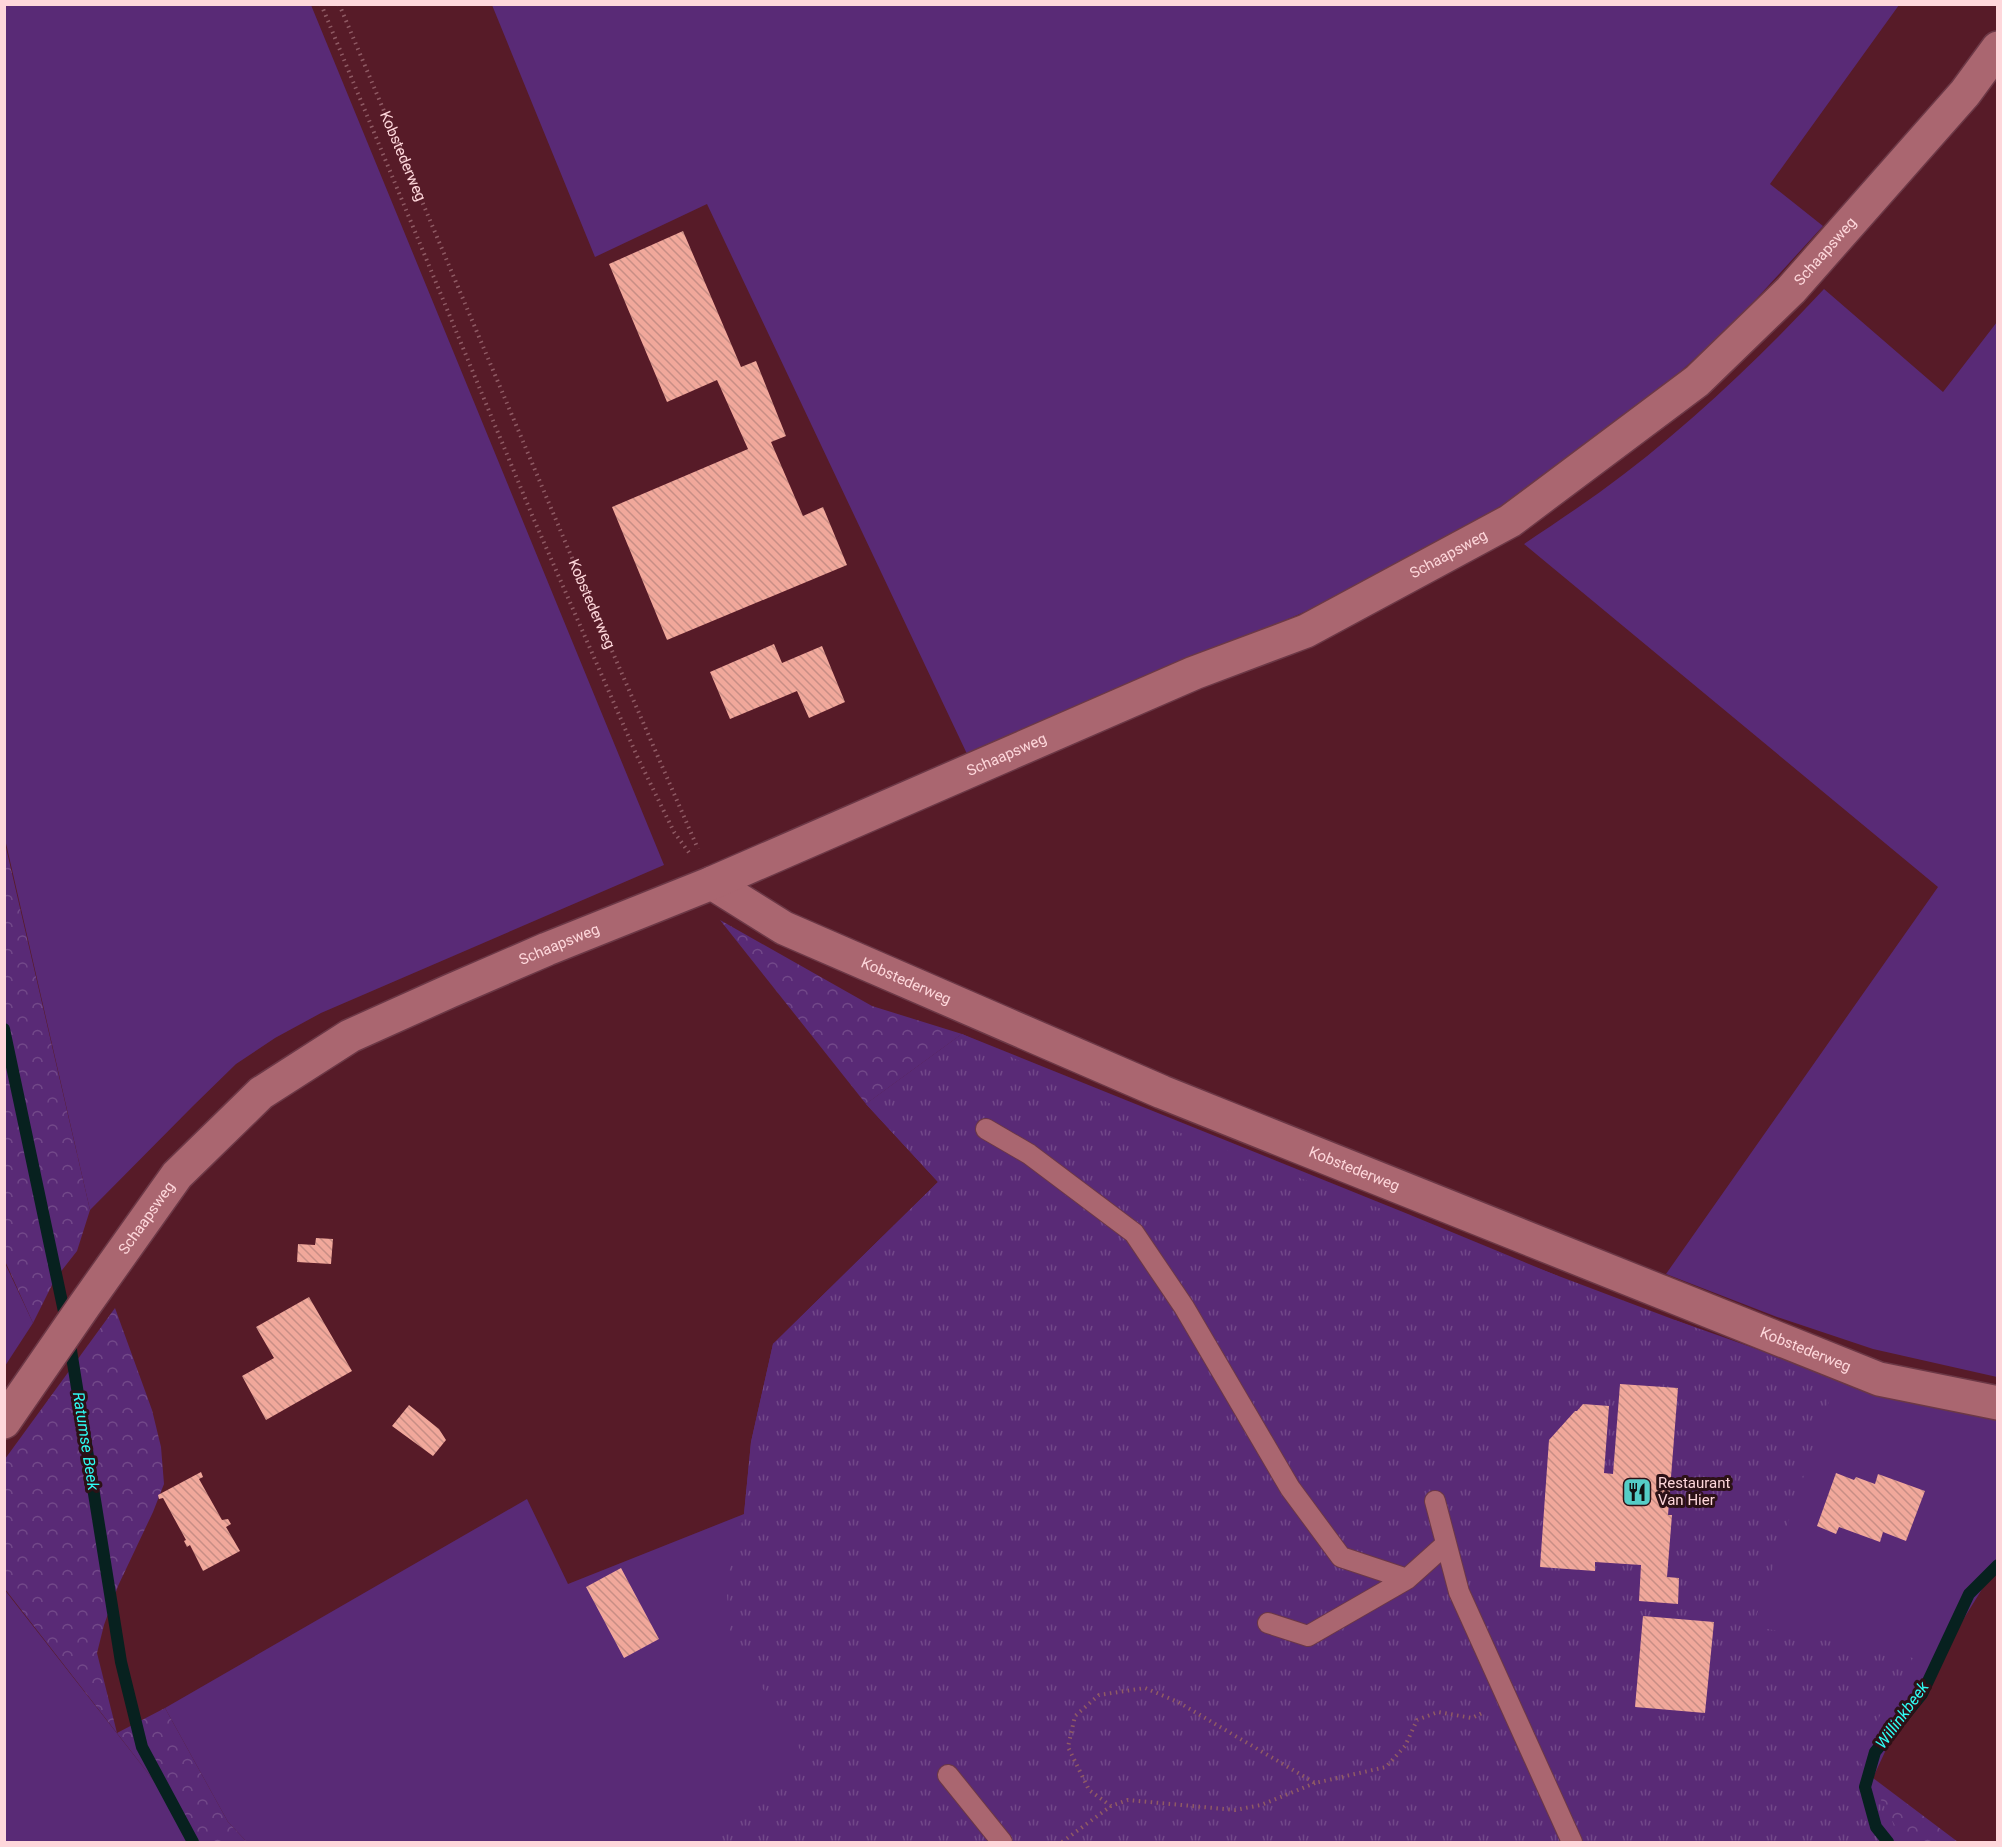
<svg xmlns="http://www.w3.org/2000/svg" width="2002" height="1847" viewBox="0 0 2002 1847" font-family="Roboto,sans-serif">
<defs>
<pattern id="forest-crowns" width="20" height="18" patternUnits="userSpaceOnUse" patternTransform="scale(1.5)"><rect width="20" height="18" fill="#592a76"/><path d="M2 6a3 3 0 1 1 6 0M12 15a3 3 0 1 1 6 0" fill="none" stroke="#724889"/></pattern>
<pattern id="park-tufts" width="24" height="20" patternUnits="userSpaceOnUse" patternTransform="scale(1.5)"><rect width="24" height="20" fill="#592a76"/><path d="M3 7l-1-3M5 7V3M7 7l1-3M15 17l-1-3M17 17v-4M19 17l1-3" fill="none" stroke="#724889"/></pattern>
<pattern id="building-back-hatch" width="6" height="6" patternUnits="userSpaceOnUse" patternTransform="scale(1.5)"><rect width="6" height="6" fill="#f1a89b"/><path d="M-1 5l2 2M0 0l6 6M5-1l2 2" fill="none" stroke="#c88e85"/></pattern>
</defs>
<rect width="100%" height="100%" fill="#571b28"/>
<path fill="#592a76" d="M4,5H311L664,865L321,1013L275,1038L236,1064L193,1106L90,1210L5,839Z
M492,5H1899L1770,184L1823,226L1736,321L1670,381L1521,493L1431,551L1337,598L968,756L707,204L595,257Z
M1824,289L1943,392L1997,322V1377L1873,1349L1777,1317L1666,1274L1938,887L1524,544C1549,527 1575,510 1600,492C1681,433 1756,362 1824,289Z
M962,1034L1408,1214L1558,1276L728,1842H247L228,1822L165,1708L527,1499L568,1584L744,1514L751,1442L773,1344L938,1182L866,1104Z
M4,1261L33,1323L5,1366H4Z
M1675,1320L1875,1391L1997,1420V1565L1896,1728L1871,1782L1515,1465L1656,1331Z
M4,1589L148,1773L198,1842H5Z"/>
<path fill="url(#forest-crowns)" d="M4,839L90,1210L77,1251L55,1279L33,1323L5,1261Z
M720,920L872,1006L962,1034L866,1104Z
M115,1308L152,1410L161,1447L164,1484L153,1512L118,1586L104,1625L97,1653L117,1733L165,1708L228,1822L247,1842H198L148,1773L5,1589V1459Z
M1873,1778L1958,1842H1885L1871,1782Z"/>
<path fill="url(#park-tufts)" d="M962,1034L1141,1118L1836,1381L1753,1626L1913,1658L1857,1756L1904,1842H714L809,1764L730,1635L726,1582L744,1514L751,1442L773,1344L938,1182L866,1104Z"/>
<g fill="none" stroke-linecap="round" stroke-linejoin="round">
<path stroke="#07211f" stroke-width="12" d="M4,1029L66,1321
M69,1338L121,1662L142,1747L193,1842
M1888,1842L1876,1827L1865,1787L1875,1752L1922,1694L1969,1594L1998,1565"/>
</g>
<path fill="url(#building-back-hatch)" d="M683,231L741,367L756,361L786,436L771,442L803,516L823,507L847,565L667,640L612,507L748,449L717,380L667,402L609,264Z
M774,644L782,663L822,646L845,702L809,718L797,691L730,719L710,672Z
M316,1238L333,1239L331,1264L297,1262L298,1244L315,1245Z
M309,1297L352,1371L266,1420L242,1376L274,1358L256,1327Z
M1620,1384L1678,1388L1668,1515H1672L1667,1577L1679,1578L1678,1604L1639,1601L1641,1565L1595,1562V1571L1540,1567L1549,1440L1575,1411H1577L1583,1404L1609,1406L1604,1473L1613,1474Z
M409,1405L439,1429L446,1440L433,1456L392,1426Z
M201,1472L203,1477L199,1479L222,1520L228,1519L231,1524L226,1527L240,1551L203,1571L190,1545L187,1547L184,1541L186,1540L163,1498L159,1499L158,1495Z
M1836,1473L1854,1480L1856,1477L1875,1484L1878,1474L1925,1491L1906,1541L1883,1532L1880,1542L1839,1527L1836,1534L1817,1526Z
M621,1568L659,1639L624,1658L586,1587Z
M1643,1616L1714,1622L1705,1713L1635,1707Z"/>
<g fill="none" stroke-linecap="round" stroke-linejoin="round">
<g stroke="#6c3846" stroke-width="22">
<path id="lane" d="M986,1129L1029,1154L1134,1233L1184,1307L1290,1488L1341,1557L1407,1579
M1435,1501L1459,1592L1572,1842
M1268,1623L1308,1636L1407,1579L1446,1544
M948,1775L1002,1842"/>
</g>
<g stroke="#6c3846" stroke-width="36">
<g id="street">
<path id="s2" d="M712,883L784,928L1162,1092L1879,1379L1998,1403"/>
<path id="s3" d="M4,1422L84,1306L177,1175L261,1093L350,1036L450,991L547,949L712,883L1194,673L1306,631L1510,521L1697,381L1791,290L1965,93L1998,48"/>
</g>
</g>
<g stroke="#8f5a64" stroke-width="4" stroke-dasharray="1.5 4.5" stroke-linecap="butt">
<path d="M321,4L532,515L637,756L674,832L690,854"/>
<path id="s1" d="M339,4L580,577L698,849"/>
<path d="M1315,1783L1261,1805L1235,1810L1128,1800L1111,1806L1089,1790L1068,1747L1075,1716L1099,1695L1145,1688L1178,1702L1315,1783L1386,1767L1405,1746L1417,1720L1438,1712L1472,1718L1482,1713"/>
<path d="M1062,1842L1111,1806"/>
</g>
<use href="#lane" stroke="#aa6670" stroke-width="20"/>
<use href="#street" stroke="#aa6670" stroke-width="33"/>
</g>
<defs>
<g id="restaurant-square" transform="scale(1.5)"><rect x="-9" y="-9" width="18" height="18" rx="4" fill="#54cdc7" stroke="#2c1116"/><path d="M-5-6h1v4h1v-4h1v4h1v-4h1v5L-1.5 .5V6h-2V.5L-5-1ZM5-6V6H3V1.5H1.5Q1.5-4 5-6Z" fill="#111"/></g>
</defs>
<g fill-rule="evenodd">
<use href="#restaurant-square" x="1637" y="1492"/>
</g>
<g text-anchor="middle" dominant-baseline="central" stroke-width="6" stroke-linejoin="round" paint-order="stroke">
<g font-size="15" fill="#fed7db" stroke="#2c1116">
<text stroke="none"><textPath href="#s1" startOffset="165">Kobstederweg</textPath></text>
<text stroke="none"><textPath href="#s3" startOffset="2211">Schaapsweg</textPath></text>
<text stroke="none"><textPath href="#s3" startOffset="1725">Schaapsweg</textPath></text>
<text stroke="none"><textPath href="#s1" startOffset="651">Kobstederweg</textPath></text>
<text stroke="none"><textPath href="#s3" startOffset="1239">Schaapsweg</textPath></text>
<text stroke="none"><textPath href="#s3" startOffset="753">Schaapsweg</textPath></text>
<text stroke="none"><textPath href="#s2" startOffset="218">Kobstederweg</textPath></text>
<text stroke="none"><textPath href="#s2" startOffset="704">Kobstederweg</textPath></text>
<text stroke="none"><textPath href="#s3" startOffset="249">Schaapsweg</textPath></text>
<text stroke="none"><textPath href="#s2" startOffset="1190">Kobstederweg</textPath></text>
</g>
<g font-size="15" fill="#fed7db" stroke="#2c1116" text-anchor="start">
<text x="1658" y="1483">Restaurant<tspan x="1658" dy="17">Van Hier</tspan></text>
</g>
<g font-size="16" font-style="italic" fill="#2ffdf4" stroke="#2c1116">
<text transform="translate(86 1441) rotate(81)">Ratumse Beek</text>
<text transform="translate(1902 1715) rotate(-54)">Willinkbeek</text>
</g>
</g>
<rect width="2002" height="1847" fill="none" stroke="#fed7db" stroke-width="12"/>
</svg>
